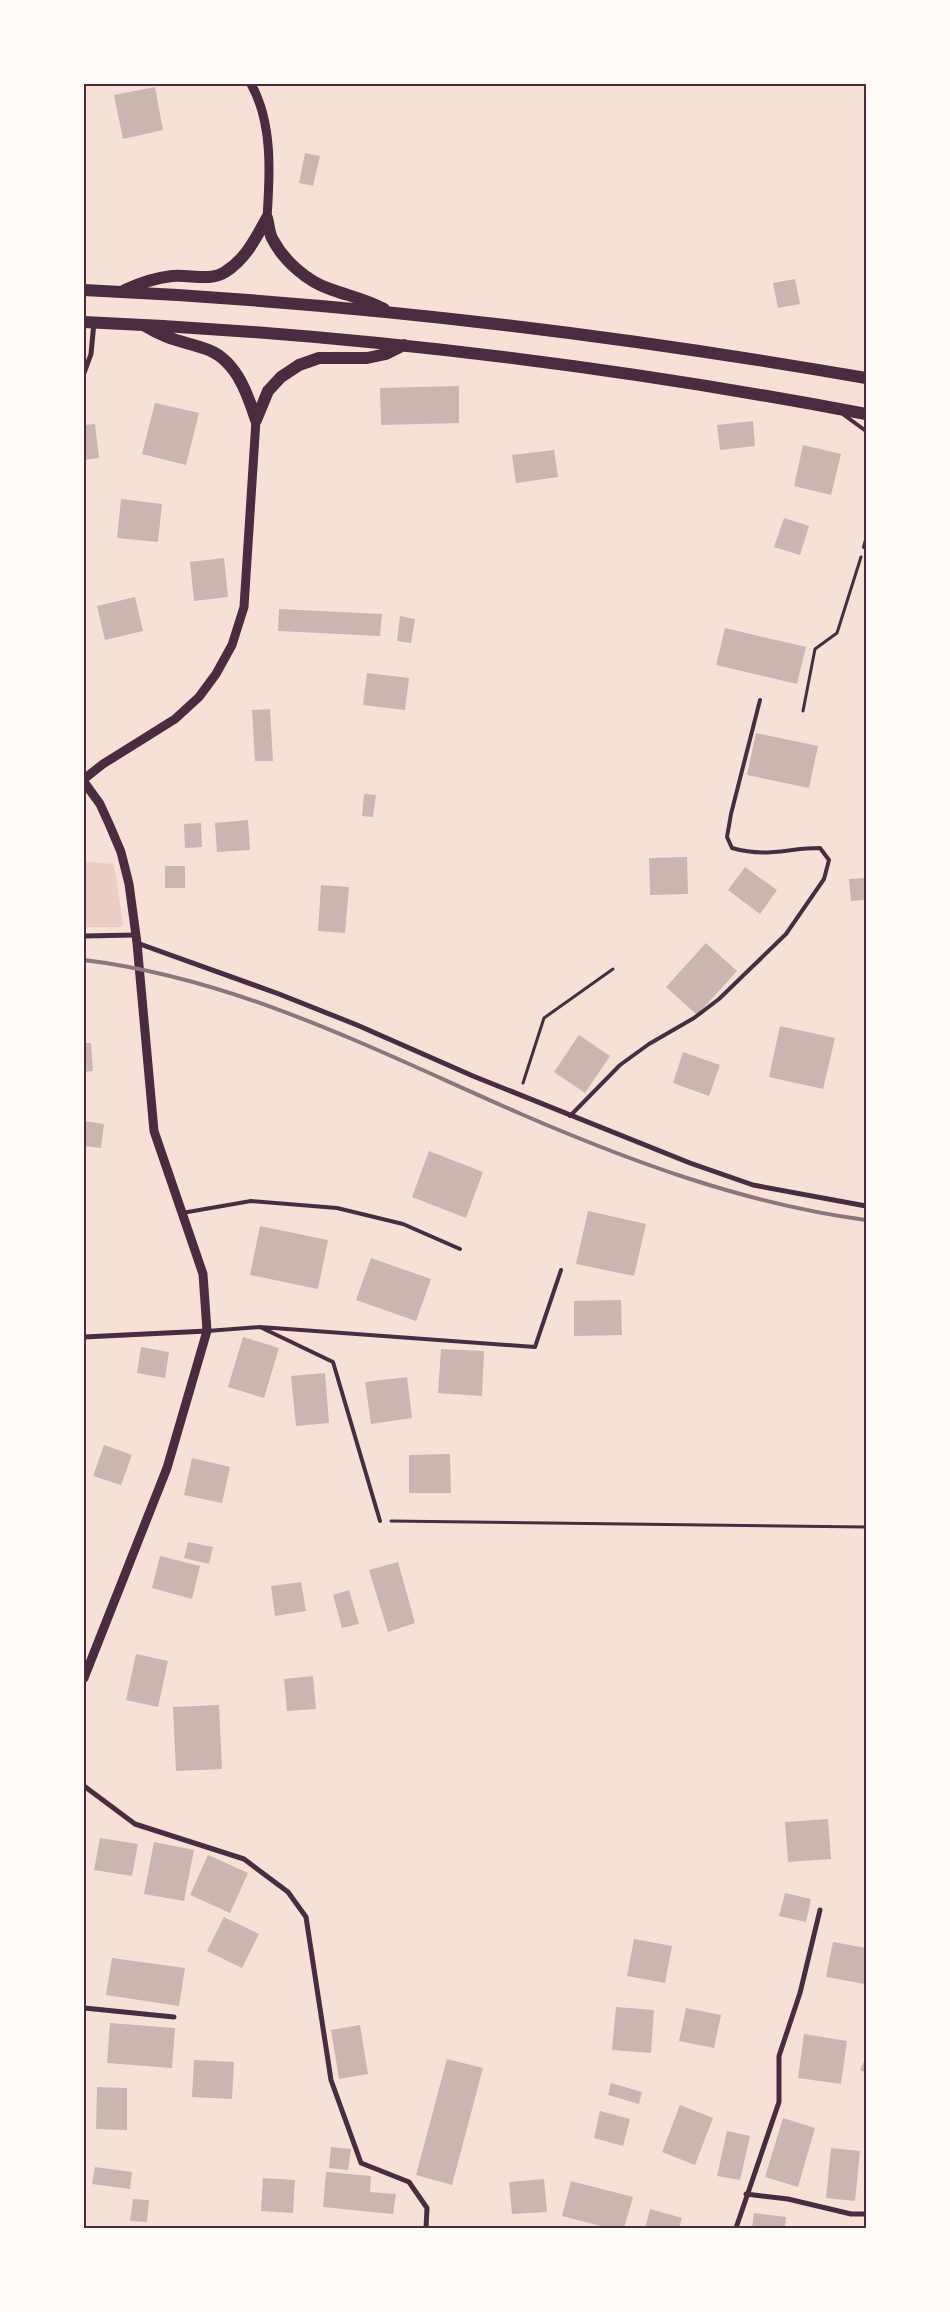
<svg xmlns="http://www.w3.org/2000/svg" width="950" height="2312" viewBox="0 0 950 2312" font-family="'PT Sans Narrow',sans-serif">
<rect width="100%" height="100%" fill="#f7e1d7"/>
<path fill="#ebcfc5" d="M84,861L114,864L123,924L120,927H84Z"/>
<path fill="#ccb4b1" d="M155,87L163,130L123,139L114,95Z
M305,153L320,156L313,186L299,183Z
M795,279L800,304L778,308L773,283Z
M459,386V423L381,425L380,388Z
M155,403L199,413L186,465L142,454Z
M753,421L755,446L720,450L717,425Z
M95,424L99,458L84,460V425Z
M803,445L841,454L831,495L794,486Z
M554,450L558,477L516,483L512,455Z
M121,499L162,504L158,542L117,538Z
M784,518L809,526L800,555L774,547Z
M224,558L228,597L194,601L190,562Z
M135,597L143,631L105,640L97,606Z
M279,609L382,614L380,636L278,631Z
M400,616L415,619L411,643L397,641Z
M725,628L806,647L797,684L716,665Z
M367,673L409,678L405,710L363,705Z
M270,709L273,761H255L252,710Z
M756,733L818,746L809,788L747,775Z
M364,794L376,795L373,817L362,816Z
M248,820L250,850L217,852L215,823Z
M201,823L202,847L185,848L184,824Z
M687,857L688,894L650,895L649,858Z
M165,866H185V888H165Z
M745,867L777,890L760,914L728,890Z
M866,878V900L851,901L849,879Z
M321,885L349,887L345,933L318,931Z
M706,943L737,971L697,1015L666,987Z
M780,1026L835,1038L823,1089L769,1077Z
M579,1035L610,1056L585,1093L554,1072Z
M84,1043H91L93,1071L84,1072Z
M683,1052L720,1065L709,1096L673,1083Z
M84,1121L104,1124L101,1148L84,1146Z
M429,1151L483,1172L466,1218L412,1197Z
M588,1211L646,1224L634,1276L576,1264Z
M260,1226L328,1240L318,1289L250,1275Z
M371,1258L431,1279L416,1321L356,1300Z
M621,1300L622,1335L574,1336V1301Z
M243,1337L279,1348L264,1398L228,1387Z
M141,1347L169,1352L165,1378L137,1373Z
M441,1349L484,1351L482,1396L438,1393Z
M325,1373L329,1423L296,1426L291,1376Z
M407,1377L412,1418L371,1424L365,1382Z
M104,1445L132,1455L121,1485L93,1476Z
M450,1454L451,1493H409V1455Z
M192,1458L230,1467L222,1503L184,1495Z
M188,1542L213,1547L209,1564L184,1558Z
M160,1556L200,1566L192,1599L152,1588Z
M398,1562L415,1623L388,1632L369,1570Z
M301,1582L306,1611L275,1616L271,1586Z
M349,1590L359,1624L342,1628L333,1595Z
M136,1654L168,1661L158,1707L126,1700Z
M313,1676L316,1709L287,1711L284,1679Z
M219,1705L222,1769L176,1771L173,1707Z
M828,1819L831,1859L788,1862L785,1822Z
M100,1838L138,1844L132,1876L94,1870Z
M154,1842L194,1850L184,1901L144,1894Z
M208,1855L248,1873L230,1913L190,1895Z
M785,1893L811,1899L806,1922L779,1916Z
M224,1917L259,1934L242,1968L207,1951Z
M634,1939L672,1946L665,1983L627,1976Z
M833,1942L866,1948L865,1984L826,1977Z
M112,1958L185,1968L179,2006L106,1995Z
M616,2007L654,2010L651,2053L612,2050Z
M686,2008L721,2015L714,2048L679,2041Z
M110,2023L175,2028L172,2068L107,2063Z
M360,2025L368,2074L339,2079L331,2030Z
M804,2034L847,2041L841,2084L798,2078Z
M866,2057V2073L860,2070Z
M447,2059L483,2068L452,2185L416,2175Z
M194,2060L234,2062L232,2099L192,2097Z
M611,2083L642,2092L639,2104L608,2095Z
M97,2087L127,2088V2130L96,2129Z
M680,2105L713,2118L695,2165L662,2152Z
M600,2111L630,2119L623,2146L594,2138Z
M783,2118L815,2128L798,2187L765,2177Z
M727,2131L750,2136L740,2180L717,2176Z
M331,2147L351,2149L348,2170L329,2168Z
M831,2148L860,2151L855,2201L826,2198Z
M95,2167L132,2172L130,2189L92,2184Z
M326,2172L371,2176L370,2192L396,2194L393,2214L323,2207Z
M263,2178L295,2180L293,2213L261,2211Z
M544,2179L547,2212L512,2214L509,2182Z
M571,2181L633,2197L624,2228H608L562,2216Z
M133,2199L149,2200L147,2222L130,2221Z
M650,2209L682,2218L679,2228H645Z
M754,2213L786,2217L785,2228H752Z"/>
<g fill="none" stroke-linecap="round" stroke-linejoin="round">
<path stroke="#4a2c40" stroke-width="3" d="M803,711L815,649L837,633L861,557
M523,1083L544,1018L613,969
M391,1521L866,1527"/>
<path stroke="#4a2c40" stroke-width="4" d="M844,415L866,431
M864,547L866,540
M570,1116L620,1065L649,1044L694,1018L719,999L786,934L824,879L829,860L820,848C786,848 768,858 732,848L727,837L731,814L760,700
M182,1213L251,1201L337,1208L403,1224L460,1249
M260,1327L535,1347L561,1270
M207,1331L260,1327L333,1362L380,1521"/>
<path stroke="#4a2c40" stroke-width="5" d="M84,373L91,354L94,322
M84,936L135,935
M137,943L279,994L357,1025L473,1076L690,1163L753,1185L866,1206
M84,1337L207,1331
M84,1786L135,1824L244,1859L288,1892L306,1917L331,2080L361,2163L409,2182L427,2208L426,2228
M84,2008L174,2017
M746,2194L788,2199L851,2214H866
M736,2228L779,2102V2056L800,1993L820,1910"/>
<path stroke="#4a2c40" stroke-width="9" d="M251,84C273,123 270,174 267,218
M84,779L103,764L175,719L199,697L216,674L232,645L244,607L256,420
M84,782L100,804L110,826L121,852L129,884L137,943L154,1131L203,1274L207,1331L167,1468L84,1678"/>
<path stroke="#4a2c40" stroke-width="12" d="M267,218C269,225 269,234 273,240C284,261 308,282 330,289C349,296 366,299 384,309
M84,290C347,302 607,333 866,378
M125,290C140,283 155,278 172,276C189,274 210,282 225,272C245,260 256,238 267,218
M84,322C346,333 608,365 866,414
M145,326C166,339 181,341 203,348C235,357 247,392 256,420
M256,420L268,391L281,377L299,365L319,358H367L386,354L404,345"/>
<path stroke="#8f747c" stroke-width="4" d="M84,960C240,979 379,1052 521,1114C632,1162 746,1204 866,1220"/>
</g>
<rect width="950" height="2312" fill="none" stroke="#fffaf5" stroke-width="170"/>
<rect x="85" y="85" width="780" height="2142" fill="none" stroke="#4a2c40" stroke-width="2"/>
</svg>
